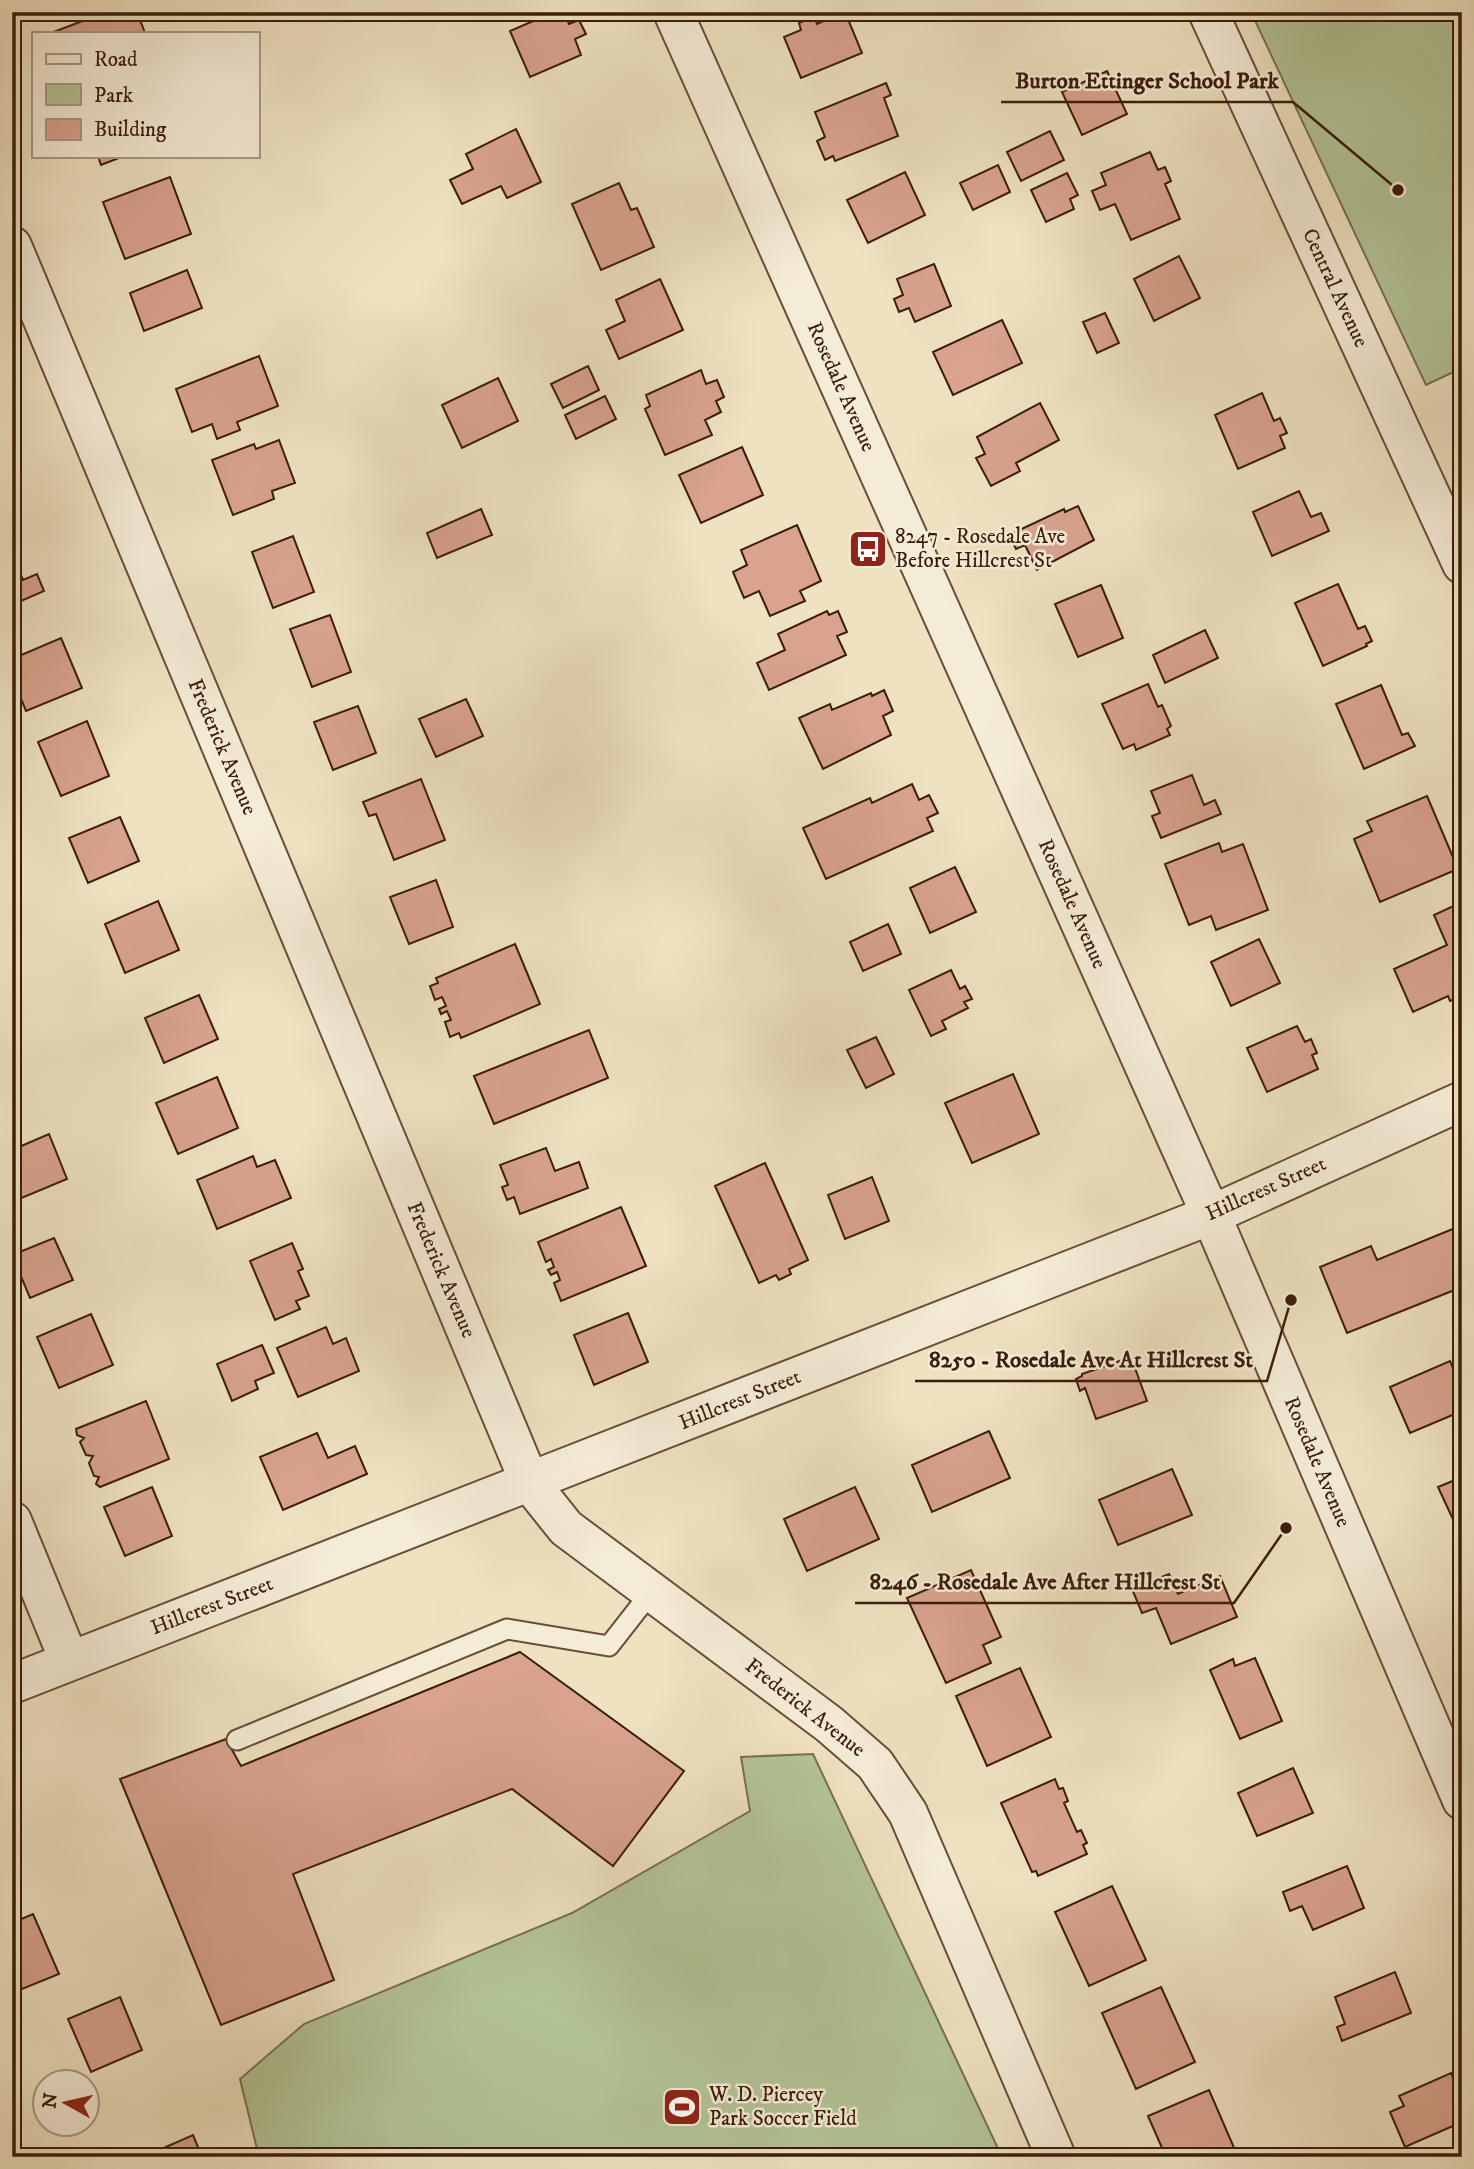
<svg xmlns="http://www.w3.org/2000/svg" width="1474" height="2169" viewBox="0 0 1474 2169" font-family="'IM FELL DW Pica',serif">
<rect width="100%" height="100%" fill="#efe2c1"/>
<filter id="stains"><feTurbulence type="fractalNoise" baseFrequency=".00286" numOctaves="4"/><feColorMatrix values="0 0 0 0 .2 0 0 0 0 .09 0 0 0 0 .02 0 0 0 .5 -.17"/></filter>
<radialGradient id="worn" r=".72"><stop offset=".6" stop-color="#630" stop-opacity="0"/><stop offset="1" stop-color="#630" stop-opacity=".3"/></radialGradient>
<path fill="#b3c497" stroke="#777051" stroke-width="2" d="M1251,12H1462V368L1426,385Z
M813,1754L1002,2157H259L240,2079L304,2024L572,1913L750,1811L741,1757Z"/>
<path fill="#d9a38e" stroke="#3b1c0b" stroke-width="2" d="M106,12H137L145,33H51Z
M554,12H564L569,24L579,20L586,34L575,39L581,55L530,77L510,31Z
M845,12L862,53L801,78L784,37L801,30L799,23L814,16L817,24Z
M1107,71L1127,114L1082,135L1062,92Z
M886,83L891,95L884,98L898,136L835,161L833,156L825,160L817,141L825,137L815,112Z
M516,129L541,182L507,198L501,186L462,204L450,180L473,169L466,154Z
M1050,131L1064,160L1021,181L1007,152Z
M1150,152L1158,170L1165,167L1171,181L1165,184L1180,219L1131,240L1115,204L1100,210L1092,191L1106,185L1101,173Z
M98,156H124L101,165Z
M998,165L1010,192L973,210L960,183Z
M905,172L925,215L868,243L847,200Z
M1067,173L1078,195L1070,199L1074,209L1046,222L1031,190Z
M170,177L191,234L125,259L103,202Z
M619,183L631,210L637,208L654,247L601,270L572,204Z
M1179,256L1200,298L1154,321L1134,279Z
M934,264L951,306L915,322L909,308L899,312L894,299L903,295L897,279Z
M187,270L202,308L144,331L130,293Z
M660,279L683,330L619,359L606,330L625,321L616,300Z
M1105,313L1119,343L1097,353L1083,322Z
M1002,320L1022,363L953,395L933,352Z
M259,356L278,406L237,422L240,430L217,439L212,424L192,432L176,389Z
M588,366L599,390L563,408L551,384Z
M701,370L706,384L717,380L724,397L716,401L721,412L705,420L712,435L665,455L645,409L650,406L646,395Z
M498,378L518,421L462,448L442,405Z
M1262,393L1274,421L1280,418L1287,433L1280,436L1285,448L1238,469L1215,415Z
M605,396L616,419L576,439L565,415Z
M1040,403L1059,440L1016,463L1020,471L991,486L976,458L985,454L977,437Z
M279,440L295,483L272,491L274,499L233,515L212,460L254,444L256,449Z
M742,447L763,495L701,523L679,475Z
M1299,491L1311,517L1321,513L1329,531L1272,556L1253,512Z
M1078,506L1094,540L1037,570L1025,545L1016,549L1009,535L1064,509L1065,512Z
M481,509L492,535L437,558L427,533Z
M797,525L821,581L800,591L805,601L770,616L759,591L744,598L733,572L747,565L741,550Z
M293,536L314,592L273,608L252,552Z
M14,558L23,580L37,574L44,591L12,605Z
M1338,584L1358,629L1365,626L1372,641L1366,644L1367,646L1323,666L1295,603Z
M1101,585L1123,638L1078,657L1055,604Z
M827,611L829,615L838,611L847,632L837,636L846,655L769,690L757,663L785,650L778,634Z
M330,615L351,672L312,687L290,629Z
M1205,630L1218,658L1165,683L1153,655Z
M61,638L82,688L26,711L12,677V659Z
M1148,684L1158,707L1162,705L1171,726L1167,729L1170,735L1136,750L1134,744L1123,749L1102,704Z
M1381,685L1402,735L1408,733L1415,746L1364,769L1336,704Z
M884,690L893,711L883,716L891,735L823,769L799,718L830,704L832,710L871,693L872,696Z
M466,699L483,736L436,757L419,719Z
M358,706L376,753L333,770L314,722Z
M87,721L109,776L61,796L38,742Z
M1192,775L1204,805L1215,800L1221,814L1161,838L1152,816L1160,813L1151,791Z
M421,779L445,840L394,860L376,814L369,816L363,802Z
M912,784L919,800L929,795L938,813L927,818L933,831L826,879L803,828L870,798L872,803Z
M1427,796L1458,869L1380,902L1354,839L1372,831L1367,821Z
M120,817L139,861L88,883L69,838Z
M1219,843L1222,852L1243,844L1268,910L1216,930L1211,916L1189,925L1165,864Z
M955,867L976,912L930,933L910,888Z
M436,880L453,927L409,944L390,897Z
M158,901L179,950L125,973L105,924Z
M1462,902V996L1450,1001L1448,996L1413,1012L1394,969L1447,945L1434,915Z
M888,924L901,954L863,971L850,942Z
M1259,939L1280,983L1231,1006L1211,962Z
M515,944L540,1004L461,1038L459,1033L450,1037L445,1022L451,1020L447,1011L441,1014L439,1009L446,1006L442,997L435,1000L430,986L438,983L436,978Z
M951,970L960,989L965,986L972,999L964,1002L968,1008L942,1021L946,1029L931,1036L909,990Z
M199,995L218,1039L164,1063L145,1018Z
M1297,1026L1305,1042L1311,1039L1317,1053L1312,1055L1318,1069L1267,1092L1247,1048Z
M589,1030L608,1078L494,1124L474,1076Z
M876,1037L894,1074L866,1088L847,1050Z
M1013,1074L1039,1134L972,1163L945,1103Z
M217,1077L238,1128L178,1154L156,1103Z
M49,1134L67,1179L12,1202V1150Z
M546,1148L555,1171L579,1162L588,1188L520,1214L514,1197L507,1200L502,1187L508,1185L500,1165Z
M253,1156L257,1167L275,1160L291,1198L217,1229L197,1180Z
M765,1163L808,1260L789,1269L791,1274L779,1280L776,1275L759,1283L715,1186Z
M872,1177L889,1221L845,1239L828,1195Z
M621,1207L646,1266L561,1301L554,1283L560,1280L557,1272L551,1275L548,1270L554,1267L551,1259L546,1262L538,1242Z
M1460,1226L1462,1287L1347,1333L1320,1267L1371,1246L1377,1260Z
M54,1238L73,1280L30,1298L12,1255Z
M292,1243L303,1269L298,1271L309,1296L296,1301L300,1309L275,1320L250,1261Z
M628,1313L648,1362L594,1385L574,1335Z
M91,1314L113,1365L59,1388L37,1337Z
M326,1327L333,1344L346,1338L359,1371L298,1397L277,1348Z
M262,1345L274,1373L255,1381L258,1389L232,1401L217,1364Z
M1131,1357L1147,1401L1096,1419L1085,1388L1080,1391L1076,1379L1082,1376V1374Z
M1450,1361L1462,1389V1411L1410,1433L1390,1387Z
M146,1401L169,1459L100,1487L96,1484L99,1477L94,1476L89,1463L93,1456L86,1455L80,1442L84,1438L77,1435L76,1429Z
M989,1431L1010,1478L932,1512L912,1465Z
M317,1433L328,1458L355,1446L367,1474L283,1510L260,1457Z
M1172,1469L1192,1515L1118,1545L1099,1500Z
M1462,1477V1526L1457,1528L1438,1487Z
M152,1487L172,1536L125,1556L104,1507Z
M855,1487L879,1539L807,1571L784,1519Z
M971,1570L1001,1637L983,1645L991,1663L946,1683L907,1598Z
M1169,1574L1178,1594L1220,1576L1237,1617L1171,1644L1156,1608L1142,1613L1132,1589Z
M520,1652L684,1771L613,1866L512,1789L293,1874L334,1980L221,2025L120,1779L226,1739L241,1766Z
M1255,1658L1282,1721L1240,1739L1210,1670L1233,1659L1235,1666Z
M1020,1668L1051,1737L987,1766L956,1696Z
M1293,1768L1313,1813L1257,1836L1238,1793Z
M1055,1779L1059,1789L1063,1788L1068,1801L1064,1803L1077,1832L1081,1830L1087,1843L1083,1845L1087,1854L1038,1876L1036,1871L1032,1872L1001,1803Z
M1347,1866L1364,1908L1313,1930L1302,1906L1290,1911L1283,1892Z
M1112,1886L1146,1960L1089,1986L1055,1912Z
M33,1914L59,1974L12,1993V1923Z
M1395,1972L1411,2013L1342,2041L1337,2027L1345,2024L1335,1997Z
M1161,1987L1195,2062L1136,2089L1102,2013Z
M120,1997L142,2050L91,2072L68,2019Z
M1451,2073L1462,2098V2122L1405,2147L1390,2112L1404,2106L1399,2096Z
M1209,2090L1238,2157H1166L1148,2116Z
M193,2135L202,2157H143Z"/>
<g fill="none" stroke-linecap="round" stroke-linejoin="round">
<g stroke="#684e38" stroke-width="23">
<path id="service" d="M237,1740L507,1629L609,1646L652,1591"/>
</g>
<g stroke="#684e38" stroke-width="42">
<path id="minor" d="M673,12L1211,1215L1462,1800
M1208,12L1462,564
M12,246L530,1483L566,1528L829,1724L875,1764L908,1813L1056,2157
M12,1521L69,1660
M12,1684L1211,1215L1462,1101"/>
</g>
<use href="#service" stroke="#f5ecd7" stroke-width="19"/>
<use href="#minor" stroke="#f5ecd7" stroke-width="38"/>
</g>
<defs>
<g id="bus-square" transform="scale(2.0125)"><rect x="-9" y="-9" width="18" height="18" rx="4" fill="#8f2418" stroke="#f5ecd7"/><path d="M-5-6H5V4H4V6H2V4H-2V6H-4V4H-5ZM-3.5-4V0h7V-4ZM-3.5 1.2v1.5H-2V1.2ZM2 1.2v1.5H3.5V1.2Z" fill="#fff"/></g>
<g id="stadium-square" transform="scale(2.0125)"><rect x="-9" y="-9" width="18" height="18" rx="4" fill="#8f2418" stroke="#f5ecd7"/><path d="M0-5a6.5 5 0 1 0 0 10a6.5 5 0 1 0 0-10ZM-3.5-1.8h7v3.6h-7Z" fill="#fff"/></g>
</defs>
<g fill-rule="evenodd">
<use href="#bus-square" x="868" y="549"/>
<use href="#stadium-square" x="682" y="2107"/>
</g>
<g text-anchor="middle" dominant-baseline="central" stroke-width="5" stroke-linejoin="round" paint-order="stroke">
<g font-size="21" fill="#3b1c0b" stroke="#f5ecd7">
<text transform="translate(1335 288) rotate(65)">Central Avenue</text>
<text transform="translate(841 387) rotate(66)">Rosedale Avenue</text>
<text transform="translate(222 747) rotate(67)">Frederick Avenue</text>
<text transform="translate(1072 904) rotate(66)">Rosedale Avenue</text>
<text transform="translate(1266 1189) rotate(-24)">Hillcrest Street</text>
<text transform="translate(441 1270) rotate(67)">Frederick Avenue</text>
<text transform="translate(740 1400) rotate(-22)">Hillcrest Street</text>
<text transform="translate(1317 1462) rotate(67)">Rosedale Avenue</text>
<text transform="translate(212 1606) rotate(-21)">Hillcrest Street</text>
<text transform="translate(805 1708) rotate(38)">Frederick Avenue</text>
</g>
<g font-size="21" fill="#3b1c0b" stroke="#f5ecd7" text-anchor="start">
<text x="895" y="537">8247 - Rosedale Ave<tspan x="895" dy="24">Before Hillcrest St</tspan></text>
<text x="709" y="2095">W. D. Piercey<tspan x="709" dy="24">Park Soccer Field</tspan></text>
</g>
</g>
<path fill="none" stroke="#3b1c0b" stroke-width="2.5" d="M1398 190L1293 102H1001M1291 1300L1267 1381H915M1286 1528L1234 1603H855"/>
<g fill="#3b1c0b" stroke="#f5ecd7" stroke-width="2.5">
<circle cx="1398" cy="190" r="7"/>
<circle cx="1291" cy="1300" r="7"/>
<circle cx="1286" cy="1528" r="7"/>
</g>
<g font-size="23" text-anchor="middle" font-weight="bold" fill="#3b1c0b" stroke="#f5ecd7" stroke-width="5" stroke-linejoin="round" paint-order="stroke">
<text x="1147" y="88">Burton Ettinger School Park</text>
<text x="1091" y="1367">8250 - Rosedale Ave At Hillcrest St</text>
<text x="1045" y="1589">8246 - Rosedale Ave After Hillcrest St</text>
</g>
<rect width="1474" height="2169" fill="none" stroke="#efe2c1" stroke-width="42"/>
<rect x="14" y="14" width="1446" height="2141" fill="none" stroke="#3b1c0b" stroke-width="3.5"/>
<rect x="21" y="21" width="1432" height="2127" fill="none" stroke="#3b1c0b" stroke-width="2"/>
<rect x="32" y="32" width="228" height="126" fill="#f5ecd7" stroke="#ab9985" stroke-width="2"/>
<rect x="46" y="54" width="35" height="10" fill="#f5ecd7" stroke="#ab9985" stroke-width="2"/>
<text x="94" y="66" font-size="21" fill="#3b1c0b">Road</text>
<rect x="46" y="84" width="35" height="21" fill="#b3c497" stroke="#ab9985" stroke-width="2"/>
<text x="94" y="102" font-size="21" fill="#3b1c0b">Park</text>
<rect x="46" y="119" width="35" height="21" fill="#d9a38e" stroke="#ab9985" stroke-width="2"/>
<text x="94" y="136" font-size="21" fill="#3b1c0b">Building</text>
<g transform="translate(66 2103) rotate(278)"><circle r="33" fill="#f5ecd7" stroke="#ab9985" stroke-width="2"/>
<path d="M0-5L12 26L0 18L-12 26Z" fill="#8f2418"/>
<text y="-10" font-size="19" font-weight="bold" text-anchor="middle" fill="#3b1c0b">N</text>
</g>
<rect width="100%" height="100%" filter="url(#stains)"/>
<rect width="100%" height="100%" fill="url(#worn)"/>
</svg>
